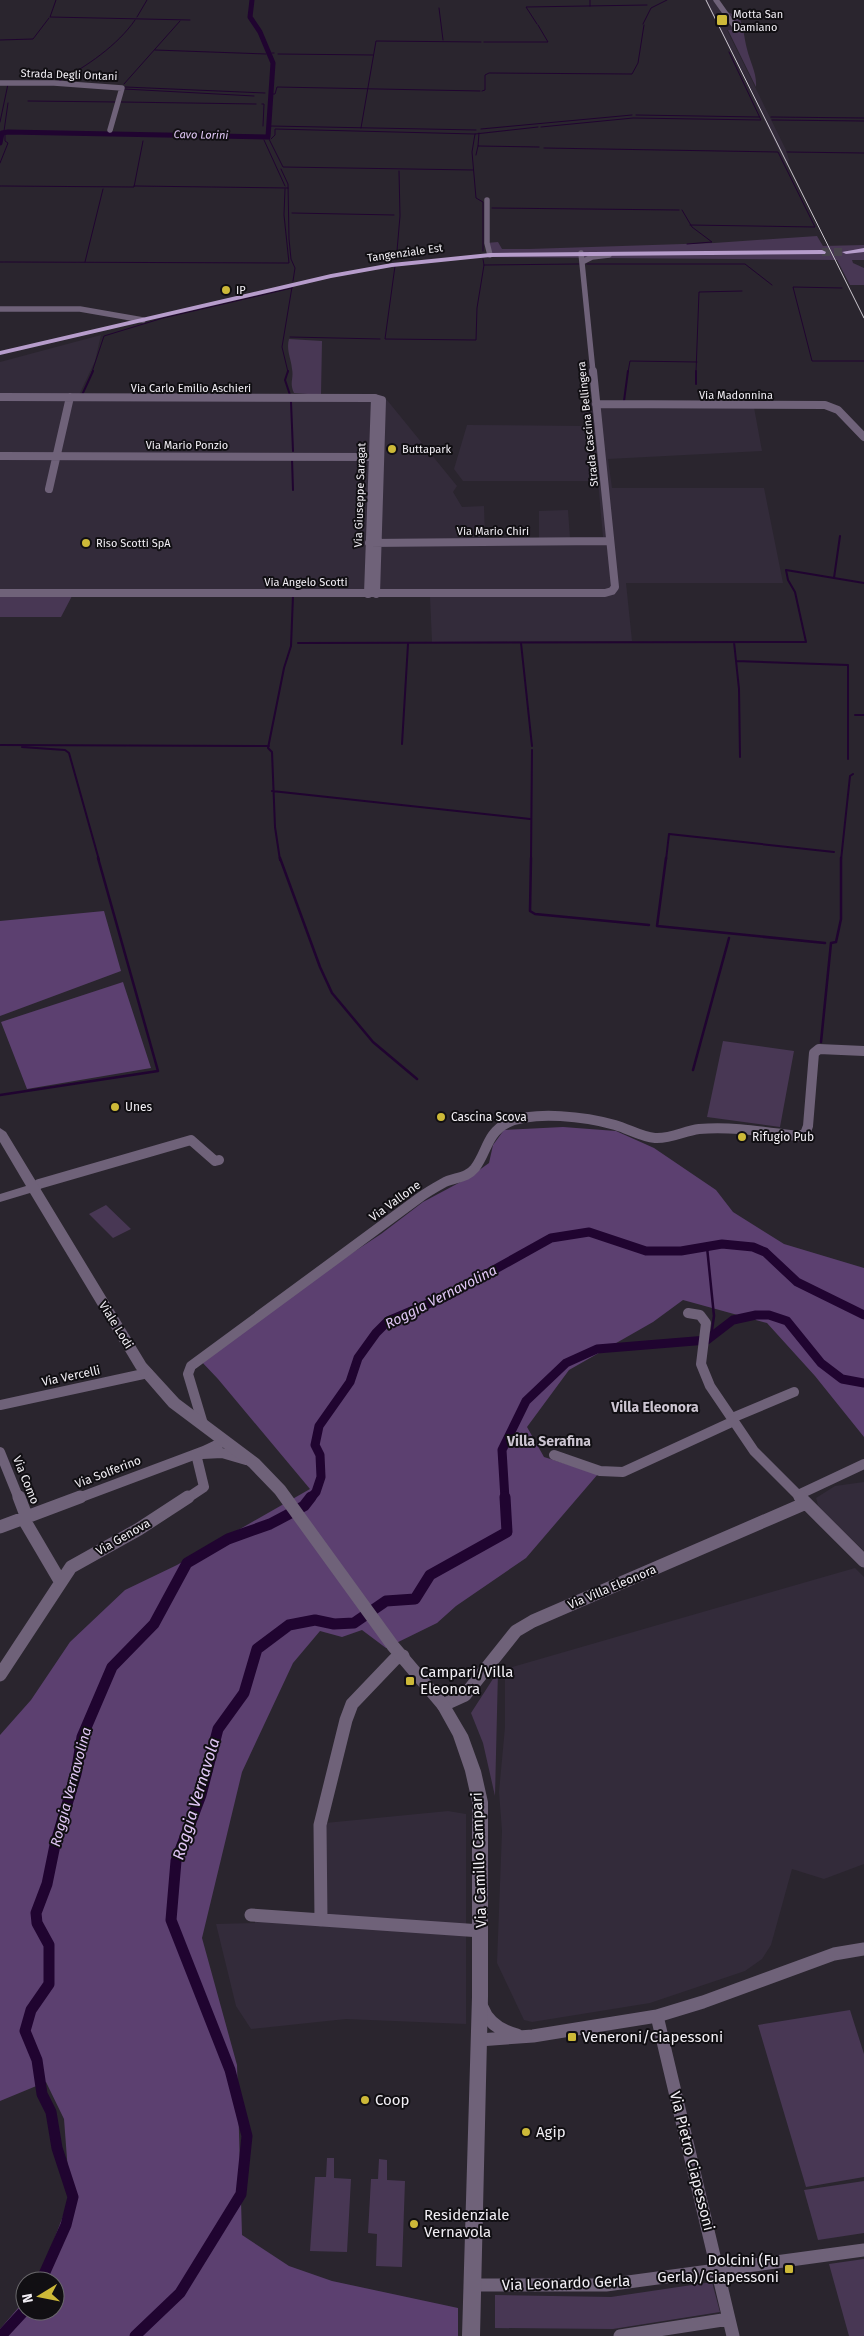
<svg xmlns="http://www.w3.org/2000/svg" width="864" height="2336" viewBox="0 0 864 2336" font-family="'Fira Sans',sans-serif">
<rect width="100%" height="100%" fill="#2a252e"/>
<path fill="#332b3a" d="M705,0H713L735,25H730L732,30H727L786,150L789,160L787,167Z
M101,335L95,361L79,395L376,396L387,400L457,486L453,492L462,507L484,506L485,538H539V511L568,510L570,538L603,537L598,481H463L454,469L467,425L584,426L582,402H753L762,451L608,459L612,488H764L783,583H626L632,641L432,642L430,597L0,596V362Z
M864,1482V1551L823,1511L818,1505L816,1498L835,1486Z
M855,1568L864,1577V1864L824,1879L792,1869L771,1945L762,1959L745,1971L650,2003L532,2022L524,2020L497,1963L502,1831L499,1792L505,1727V1669Z
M448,1811L466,1814V2024L346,2019L251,2029L236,2006L216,1924L255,1923V1911L327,1914L325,1823Z"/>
<path fill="#483754" d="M725,11L739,17C744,28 744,38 747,49C750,62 757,73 756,87L728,30H732L731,25H735L732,17Z
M817,236L823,246L864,245V260H852L853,263L864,268V285H850L837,260L488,257L486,243L498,242L502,249H529L714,243Z
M289,339L322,341L321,395L294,393C289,382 294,379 292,369C291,358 286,350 289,339Z
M0,596H72L61,617H0Z
M723,1041L794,1051L780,1127L707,1117Z
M106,1205L131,1229L113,1238L89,1214Z
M498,1671L495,1796L483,1743L471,1713Z
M850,2010L864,2054V2177L806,2187L758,2025Z
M327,2158H334V2178L351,2179L347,2252L310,2251L315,2177H326Z
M379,2159L387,2160V2180L405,2181L402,2267L376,2266L377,2234L368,2233L371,2179H378Z
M864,2181V2233L818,2240L804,2190Z
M864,2259V2336H849L829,2264Z
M712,2282L720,2312L613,2329L495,2328V2295L611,2297Z"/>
<path fill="#5c4070" d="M104,911L121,971L0,1016V921Z
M123,982L151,1068L27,1089L1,1022Z
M563,1127L616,1131L654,1148L716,1190L733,1212L784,1244L864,1268V1437L815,1376L767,1323L683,1300L653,1322L569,1370L527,1427L544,1457L598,1474L526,1558L456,1606L437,1623L386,1648L362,1630L342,1637L320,1631L293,1663L242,1772L202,1938L237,2065L242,2235L289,2266L332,2281L458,2308V2336H0V2329L25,2300V2311H55V2281H38L70,2198L64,2119L46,2082L0,2101V1735L31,1700L70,1642L125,1590L177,1565L310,1489L218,1379L200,1360L308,1282L381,1234L423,1202L468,1178L489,1163L493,1145L504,1130Z"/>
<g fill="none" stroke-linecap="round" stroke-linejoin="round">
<path stroke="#200430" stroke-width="1" d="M56,0L50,17L190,20
M590,0V6
M439,8L443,40
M137,17L147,0
M537,24L526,7L647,5
M643,24L651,8L667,0
M0,40L33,39L49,18
M484,42H548L538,25
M155,50L266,54
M272,53H274
M278,54L373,55
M59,81C86,67 118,45 135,20
M124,84L180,21
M125,87L265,93
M124,89L254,96
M482,91L485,90V75L489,73L632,74L638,63L644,25
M270,94H275L277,87L480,91
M28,101L117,102
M121,102L256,104
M262,104H264L263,126
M636,115L759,117
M771,117L864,118
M772,120L864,121
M0,122L8,84
M270,126L476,130
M541,127L633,118L761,120L729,52
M361,128L376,41L481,42
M481,129L632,115
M4,131L8,103
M479,133L478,146L539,147
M475,134L472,152L476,198L483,202V251
M268,137L283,167L473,170
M271,139L275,135V129L475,134L538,127
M264,140L285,186
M544,148L778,152L815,227L690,225
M787,152L864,153
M476,155L478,146
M0,163L8,143L5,141V133
M281,169L288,184L289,239L291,259L295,268L293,281
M0,186L134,187L143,141
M134,186L288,188
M492,208L679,210
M682,210L692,227L712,242L687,244
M292,213L394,215
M397,251L400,216L399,171
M396,260L397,253
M0,262L289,263L284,215L285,189
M85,262L103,189
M587,264H745L772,285
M484,265L579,264
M395,266L385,339L476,340L477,308L484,265L483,259
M842,288L793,287L812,361H864
M290,337L380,339
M92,372L104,336L163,318L292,288
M288,372L282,347L292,287
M628,372L630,361L697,362
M696,372L699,292L742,291"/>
<path stroke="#200430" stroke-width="2" d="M288,371L285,380L290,395
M696,384V371
M82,395L93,371
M624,401L628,371
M291,402L293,451
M292,459L293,490
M834,578L840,536
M294,591L295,580
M734,642L739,689L740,757
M298,643L806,642L795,592L788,580L786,570L864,583
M521,643L532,746
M736,661L848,665V759
M855,715H864
M402,744L408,644
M0,745L269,746
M22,747L65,750L69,753L99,860
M272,791L530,819
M280,860L275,827L272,752L268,748L284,668L291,646L293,596
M531,860L532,750
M666,860L669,834L834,852
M841,860L850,776L853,774"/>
<path stroke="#200430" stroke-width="2.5" d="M280,858L320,967L332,993L373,1042L417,1079
M531,858L530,911L535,914L649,925
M666,858L657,926L825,943
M821,1042L831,943L836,942L841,919V858
M693,1070L729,938
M0,1095L158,1071L98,858
M707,1247L714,1316L711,1337"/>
<path stroke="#200430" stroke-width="5" d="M0,143L2,133L8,132L268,137L273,63L260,32L250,17L252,0"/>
<path stroke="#200430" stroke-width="9" d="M310,1499L316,1492L321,1477L320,1455L315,1445L319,1426L350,1382L358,1358L376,1333L388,1321L447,1296L551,1238L589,1232L646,1251H681L722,1244L753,1247L765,1252L797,1282L864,1315
M505,1499L502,1450L526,1401L566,1363L597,1349L707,1340L733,1320L756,1315H769L787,1321L821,1363L842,1379L864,1383"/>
<path stroke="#200430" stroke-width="11" d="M41,2281L66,2225L73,2197L57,2148L51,2112L42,2094L37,2060L25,2031L31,2010L49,1984V1945L37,1923L36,1913L47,1884L55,1845L76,1774L82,1737L112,1667L154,1624L187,1563L228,1539L270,1524L304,1506L311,1497
M1,2336L25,2310
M135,2336L180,2293L241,2194L247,2136L230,2070L171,1920L176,1861L201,1795L218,1729L244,1693L257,1649L289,1625L315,1620L334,1624L354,1623L386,1601L415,1599L430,1575L507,1532L505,1497"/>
<path stroke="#48434c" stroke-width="8" stroke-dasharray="8 4" stroke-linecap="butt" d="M822,252H846"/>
<path stroke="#6f6279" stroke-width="5.5" d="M716,0L733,24
M0,83H54L122,88L110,130
M487,200V243L490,255
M581,253L593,372
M582,262L592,257L609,255
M0,309H80L143,320"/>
<path stroke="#6f6279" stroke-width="8" d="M0,397L375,398L382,400L376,594
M596,404L825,405L838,410L864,437
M0,456L374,457
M49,489L70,397
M369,543L610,541
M0,593H605L612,591L615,587L593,371
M368,594L375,398"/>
<path stroke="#6f6279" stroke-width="10" d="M33,1188L39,1184L191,1140L215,1161L219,1160
M688,1313L700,1315L706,1323L701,1364L710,1386L754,1451L802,1499
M0,1405L148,1373
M732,1418L794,1392
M203,1424L188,1374L191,1366L419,1198C427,1192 436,1187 445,1182C456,1177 467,1178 475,1168C487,1152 487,1133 507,1123C534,1110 587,1117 615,1125C629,1129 641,1137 655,1138C671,1139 684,1131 699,1129C732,1126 765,1132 797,1136L805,1134L808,1126L814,1053L819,1049L864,1051
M0,1452L19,1499
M202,1454L222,1453L246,1460
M554,1455L600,1471L623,1472L734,1421
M798,1495L864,1464
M76,1499L204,1451L225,1441
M186,1499L204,1487L196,1454"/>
<path stroke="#6f6279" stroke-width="13" d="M19,1497L27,1518
M800,1497L864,1561
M23,1518L60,1581
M0,1527L80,1497
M0,1675L71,1567L139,1529L188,1497
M443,1705L465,1695L516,1631L533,1621L806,1503
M251,1915L481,1931
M321,1920L320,1825L346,1720L352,1704L395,1659L403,1656
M482,2007C488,2023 501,2031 517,2035
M657,2016L733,2336
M479,2040L533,2036L657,2016L703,2002L834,1954L864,1949
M472,2285H606L864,2250
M620,2336L729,2319"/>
<path fill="#6f6279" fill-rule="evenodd" d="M0,1128L6,1132L146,1363L179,1399L259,1459L285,1486L398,1642L448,1701L468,1735L481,1771L488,1802V1997L480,2336H462L472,1997V1802L465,1771L453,1736L438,1709L388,1650L275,1494L249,1467L169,1407L136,1369L30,1193L0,1202V1194L26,1186L0,1142Z"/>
<path fill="#b69ccb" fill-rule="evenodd" d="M864,248V252L846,254L842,252Z
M822,250L826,252L825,254L490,257L392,267L331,278L0,355V351L331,274L392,263L490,253Z"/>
<path stroke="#ccc8cf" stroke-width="1" d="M706,0L864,318"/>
</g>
<g fill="#cdb938" stroke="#110f13" stroke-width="2">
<rect x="716" y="14" width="12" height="12" rx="2.5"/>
<circle cx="226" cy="290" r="5"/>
<circle cx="392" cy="449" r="5"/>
<circle cx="86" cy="543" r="5"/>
<circle cx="115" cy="1107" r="5"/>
<circle cx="441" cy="1117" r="5"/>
<circle cx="742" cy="1137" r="5"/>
<rect x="405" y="1676" width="10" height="10" rx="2.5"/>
<rect x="567" y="2032" width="10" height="10" rx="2.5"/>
<circle cx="365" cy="2100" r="5"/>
<circle cx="526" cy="2132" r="5"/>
<circle cx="414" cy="2224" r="5"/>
<rect x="784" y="2264" width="10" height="10" rx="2.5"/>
</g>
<g text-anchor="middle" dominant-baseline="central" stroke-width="4" stroke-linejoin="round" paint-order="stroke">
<g font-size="11" fill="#f2eff5" stroke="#110f13" text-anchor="start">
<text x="733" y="14">Motta San<tspan x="733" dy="13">Damiano</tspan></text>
<text x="236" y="290">IP</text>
<text x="402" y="449">Buttapark</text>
<text x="96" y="543">Riso Scotti SpA</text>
</g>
<g font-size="11" fill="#f2eff5" stroke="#110f13">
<text transform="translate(69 75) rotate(2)">Strada Degli Ontani</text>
<text transform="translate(405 253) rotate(-8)">Tangenziale Est</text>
<text x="191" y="388">Via Carlo Emilio Aschieri</text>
<text x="736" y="395">Via Madonnina</text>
<text transform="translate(588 424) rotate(-96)">Strada Cascina Bellingera</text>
<text x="187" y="445">Via Mario Ponzio</text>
<text transform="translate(360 495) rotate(-88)">Via Giuseppe Saragat</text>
<text x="493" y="531">Via Mario Chiri</text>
<text x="306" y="582">Via Angelo Scotti</text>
</g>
<g font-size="11" font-style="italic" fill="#e1c7f6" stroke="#110f13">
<text transform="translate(201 135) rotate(1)">Cavo Lorini</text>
</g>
<g font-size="12" fill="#f2eff5" stroke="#110f13" text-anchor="start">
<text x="125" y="1107">Unes</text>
<text x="451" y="1117">Cascina Scova</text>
<text x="752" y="1137">Rifugio Pub</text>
</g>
<g font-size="12" fill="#f2eff5" stroke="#110f13">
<text transform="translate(395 1201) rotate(-36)">Via Vallone</text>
<text transform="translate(116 1325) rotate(58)">Viale Lodi</text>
<text transform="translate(71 1376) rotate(-12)">Via Vercelli</text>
<text transform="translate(108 1472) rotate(-21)">Via Solferino</text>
<text transform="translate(26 1480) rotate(68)">Via Como</text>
<text transform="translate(123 1537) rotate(-30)">Via Genova</text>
<text transform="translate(612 1587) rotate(-23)">Via Villa Eleonora</text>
</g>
<g font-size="14" font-style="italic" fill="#e1c7f6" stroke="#110f13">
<text transform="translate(441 1297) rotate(-27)">Roggia Vernavolina</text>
<text transform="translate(71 1787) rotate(-75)">Roggia Vernavolina</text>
</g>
<g font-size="14" font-weight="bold" fill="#ccc5d1" stroke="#110f13">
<text x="655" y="1407">Villa Eleonora</text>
<text x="549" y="1441">Villa Serafina</text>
</g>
<g font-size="15" fill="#f2eff5" stroke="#110f13" text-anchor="start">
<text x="420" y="1672">Campari/Villa<tspan x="420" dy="17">Eleonora</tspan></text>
<text x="582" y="2037">Veneroni/Ciapessoni</text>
<text x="375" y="2100">Coop</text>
<text x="536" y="2132">Agip</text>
<text x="424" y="2215">Residenziale<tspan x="424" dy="17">Vernavola</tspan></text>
<text x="779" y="2260" text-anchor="end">Dolcini (Fu<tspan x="779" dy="17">Gerla)/Ciapessoni</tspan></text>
</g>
<g font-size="15" fill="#f2eff5" stroke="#110f13">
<text transform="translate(479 1860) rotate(-92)">Via Camillo Campari</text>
<text transform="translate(692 2161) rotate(76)">Via Pietro Ciapessoni</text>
<text transform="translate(566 2283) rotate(-2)">Via Leonardo Gerla</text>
</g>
<g font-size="16" font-style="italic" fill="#e1c7f6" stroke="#110f13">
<text transform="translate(196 1799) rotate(-73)">Roggia Vernavola</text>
</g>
</g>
<g transform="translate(40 2296) rotate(260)"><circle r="24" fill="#110f13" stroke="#6b696d"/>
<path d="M0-4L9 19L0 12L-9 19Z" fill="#cdb938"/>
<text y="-8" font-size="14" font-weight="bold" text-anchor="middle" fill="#f2eff5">N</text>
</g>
</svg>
